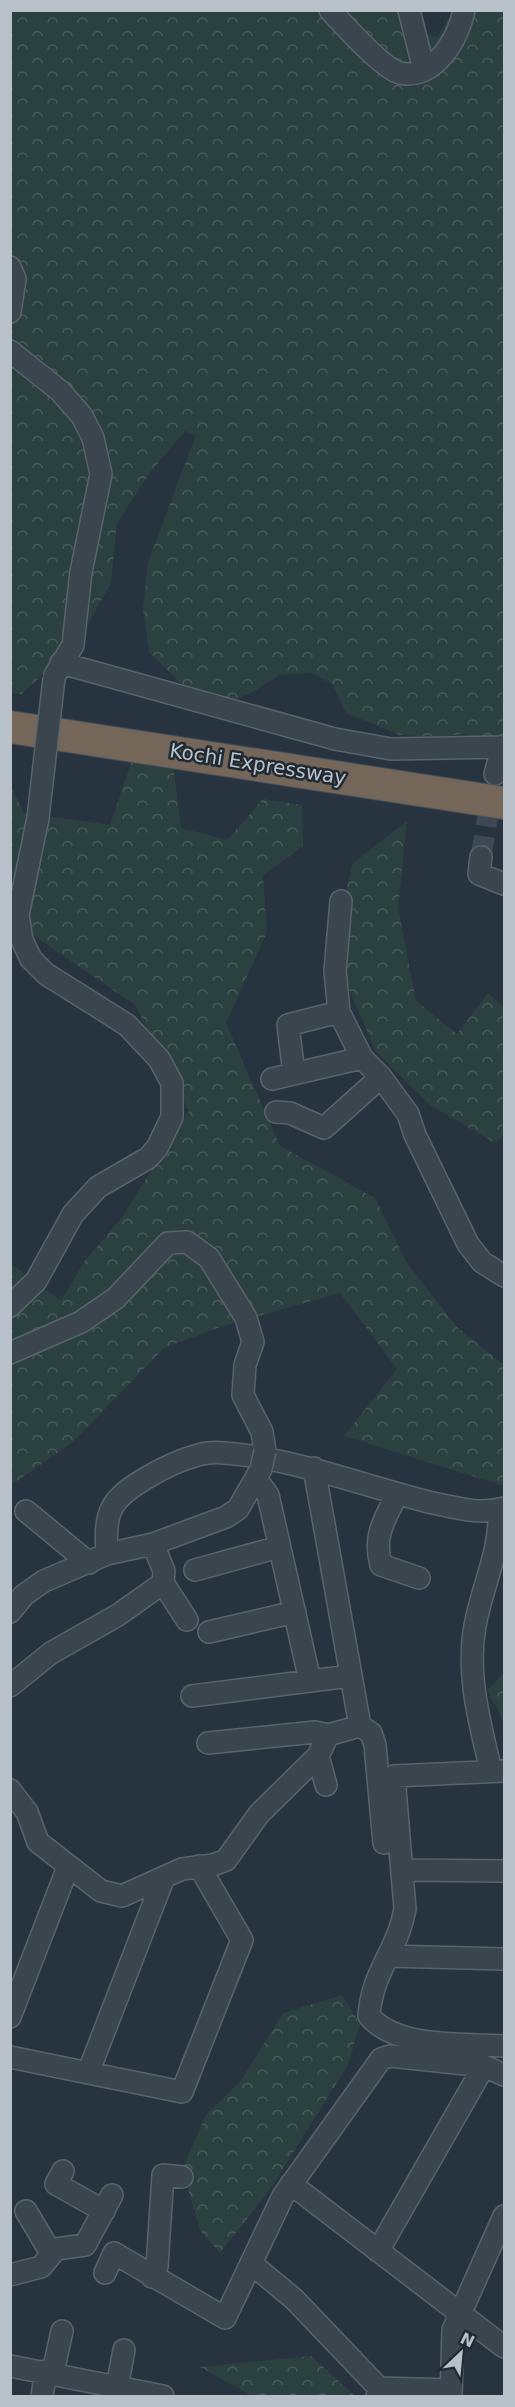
<svg xmlns="http://www.w3.org/2000/svg" width="515" height="2407" viewBox="0 0 515 2407" font-family="'DejaVu Sans',sans-serif">
<defs>
<pattern id="forest-crowns" width="20" height="18" patternUnits="userSpaceOnUse" patternTransform="scale(1.5)"><rect width="20" height="18" fill="#2a4140"/><path d="M2 6a3 3 0 1 1 6 0M12 15a3 3 0 1 1 6 0" fill="none" stroke="#475b5a"/></pattern>
</defs>
<rect width="100%" height="100%" fill="#27333e"/>
<path fill="url(#forest-crowns)" d="M11,11H398L403,29L437,37L454,11H504V742L463,734L438,737L400,735L346,713L332,684L312,673L279,675L253,692L221,705L190,693L149,652L143,609L148,562L196,435L185,431L151,471L117,523L111,582L81,638L22,694L11,693Z
M131,763H173L181,828L227,840L263,799L302,805L303,846L263,875L267,932L226,1023L280,1146L375,1198L407,1263L457,1327L504,1365V1486L344,1436L397,1369L340,1293L220,1327L164,1348L72,1443L11,1485V1264L61,1301L84,1262L122,1217L189,1111L135,1005L11,920L10,783L24,813L110,825Z
M407,821L398,907L416,1001L457,1034L488,993L504,1007V1134L495,1143L430,1105L376,1052L333,952L352,864Z
M504,1673V1722L487,1690Z
M342,1995L360,2024L348,2065L269,2191L220,2253L200,2230L182,2169L206,2115L242,2079L283,2013Z
M311,2356L355,2396H252L200,2367Z"/>
<g fill="none" stroke-linecap="round" stroke-linejoin="round">
<path stroke="#3d4853" stroke-width="21" stroke-dasharray="21 10" stroke-linecap="butt" d="M481,857L492,790"/>
<g stroke="#59636c" stroke-width="24">
<path id="minor" d="M330,10C343,24 383,69 400,73C434,81 459,38 464,10
M409,10L424,70
M10,267L15,279L10,312
M10,351L60,391L82,416L93,438L101,474L81,572L73,645L55,675
M61,663L335,739L391,749L504,747
M495,774L503,746
M481,857L479,874L504,884
M341,901L335,971L339,1012L362,1058L381,1077L408,1114L415,1135L468,1244L482,1262L504,1276
M294,1074L288,1025L339,1012
M272,1079L362,1058
M276,1112L290,1113L324,1128L381,1077
M10,1306L36,1281L73,1214L98,1187L148,1158L157,1148L172,1117V1083L159,1059L127,1025L46,974L31,959L22,940L18,915L38,818
M10,1353L81,1322L116,1298L168,1243L187,1242L209,1258L246,1318L253,1342L245,1365L243,1395L262,1432L265,1451
M256,1479L268,1495L310,1681
M397,1494C384,1521 373,1536 381,1565L419,1578
M26,1511L89,1563
M107,1554C104,1511 110,1499 148,1477C163,1468 180,1460 198,1455C215,1450 234,1454 252,1456C314,1466 372,1488 433,1503C458,1508 479,1515 504,1508
M195,1570L279,1547
M163,1583L187,1620
M10,1612L24,1595L44,1581L107,1554L153,1544L226,1517L238,1509L261,1469
M209,1632L295,1612
M10,1686L51,1653L118,1615L163,1583L164,1571L153,1544
M192,1696L350,1676
M360,1726L371,1733L375,1745L384,1843
M208,1743L315,1732L328,1735
M318,1756L326,1785
M491,1771C480,1723 466,1675 475,1626C482,1586 501,1551 499,1510
M504,1771L394,1776L405,1909C398,1950 372,1971 369,2016C397,2049 463,2043 504,2046
M10,1790L27,1812L38,1842L101,1891L122,1896L182,1869L213,1865L226,1860L259,1814L318,1756L328,1735L360,1726L314,1468
M404,1870L504,1871
M388,1956L504,1959
M10,2017L68,1867
M10,2057L182,2092L242,1940L199,1866
M88,2073L164,1877
M63,2171L56,2184L104,2211
M291,2184L504,2347
M26,2211L51,2253
M378,2251L484,2066
M253,2265L294,2299L379,2388L377,2396
M105,2273L114,2253L225,2318L283,2196L381,2059L390,2056L484,2066L504,2075
M10,2275L41,2267L56,2249L85,2245L112,2195
M152,2277L157,2266L163,2175L182,2177
M10,2366L163,2396
M53,2372L62,2331
M117,2387L124,2350
M379,2388L451,2390
M42,2396L46,2371
M451,2396L453,2330L504,2216"/>
</g>
<g stroke="#465059" stroke-width="34">
<path id="highway" d="M10,727L504,803"/>
</g>
<use href="#minor" stroke="#3b454e" stroke-width="21"/>
<use href="#highway" stroke="#746759" stroke-width="32"/>
<g stroke="#59636c" stroke-width="24" stroke-linecap="butt">
<path id="minor-bridge" d="M38,818L54,678
M261,1469L265,1451"/>
</g>
<use href="#minor-bridge" stroke="#3b454e" stroke-width="21"/>
</g>
<g text-anchor="middle" dominant-baseline="central" stroke-width="5" stroke-linejoin="round" paint-order="stroke">
<g font-size="20" fill="#b8c0c9" stroke="#202a33">
<text transform="translate(258 764) rotate(9)">Kochi Expressway</text>
</g>
</g>
<rect width="515" height="2407" fill="none" stroke="#b8c0c9" stroke-width="24"/>
<g transform="translate(461 2353) rotate(26)" stroke="#202a33" stroke-width="4.5" paint-order="stroke">
<path d="M0-4.5L10 22L0 15L-10 22Z" fill="#b8c0c9"/>
<text y="-9" font-size="16" font-weight="bold" text-anchor="middle" fill="#b8c0c9">N</text>
</g>
</svg>
